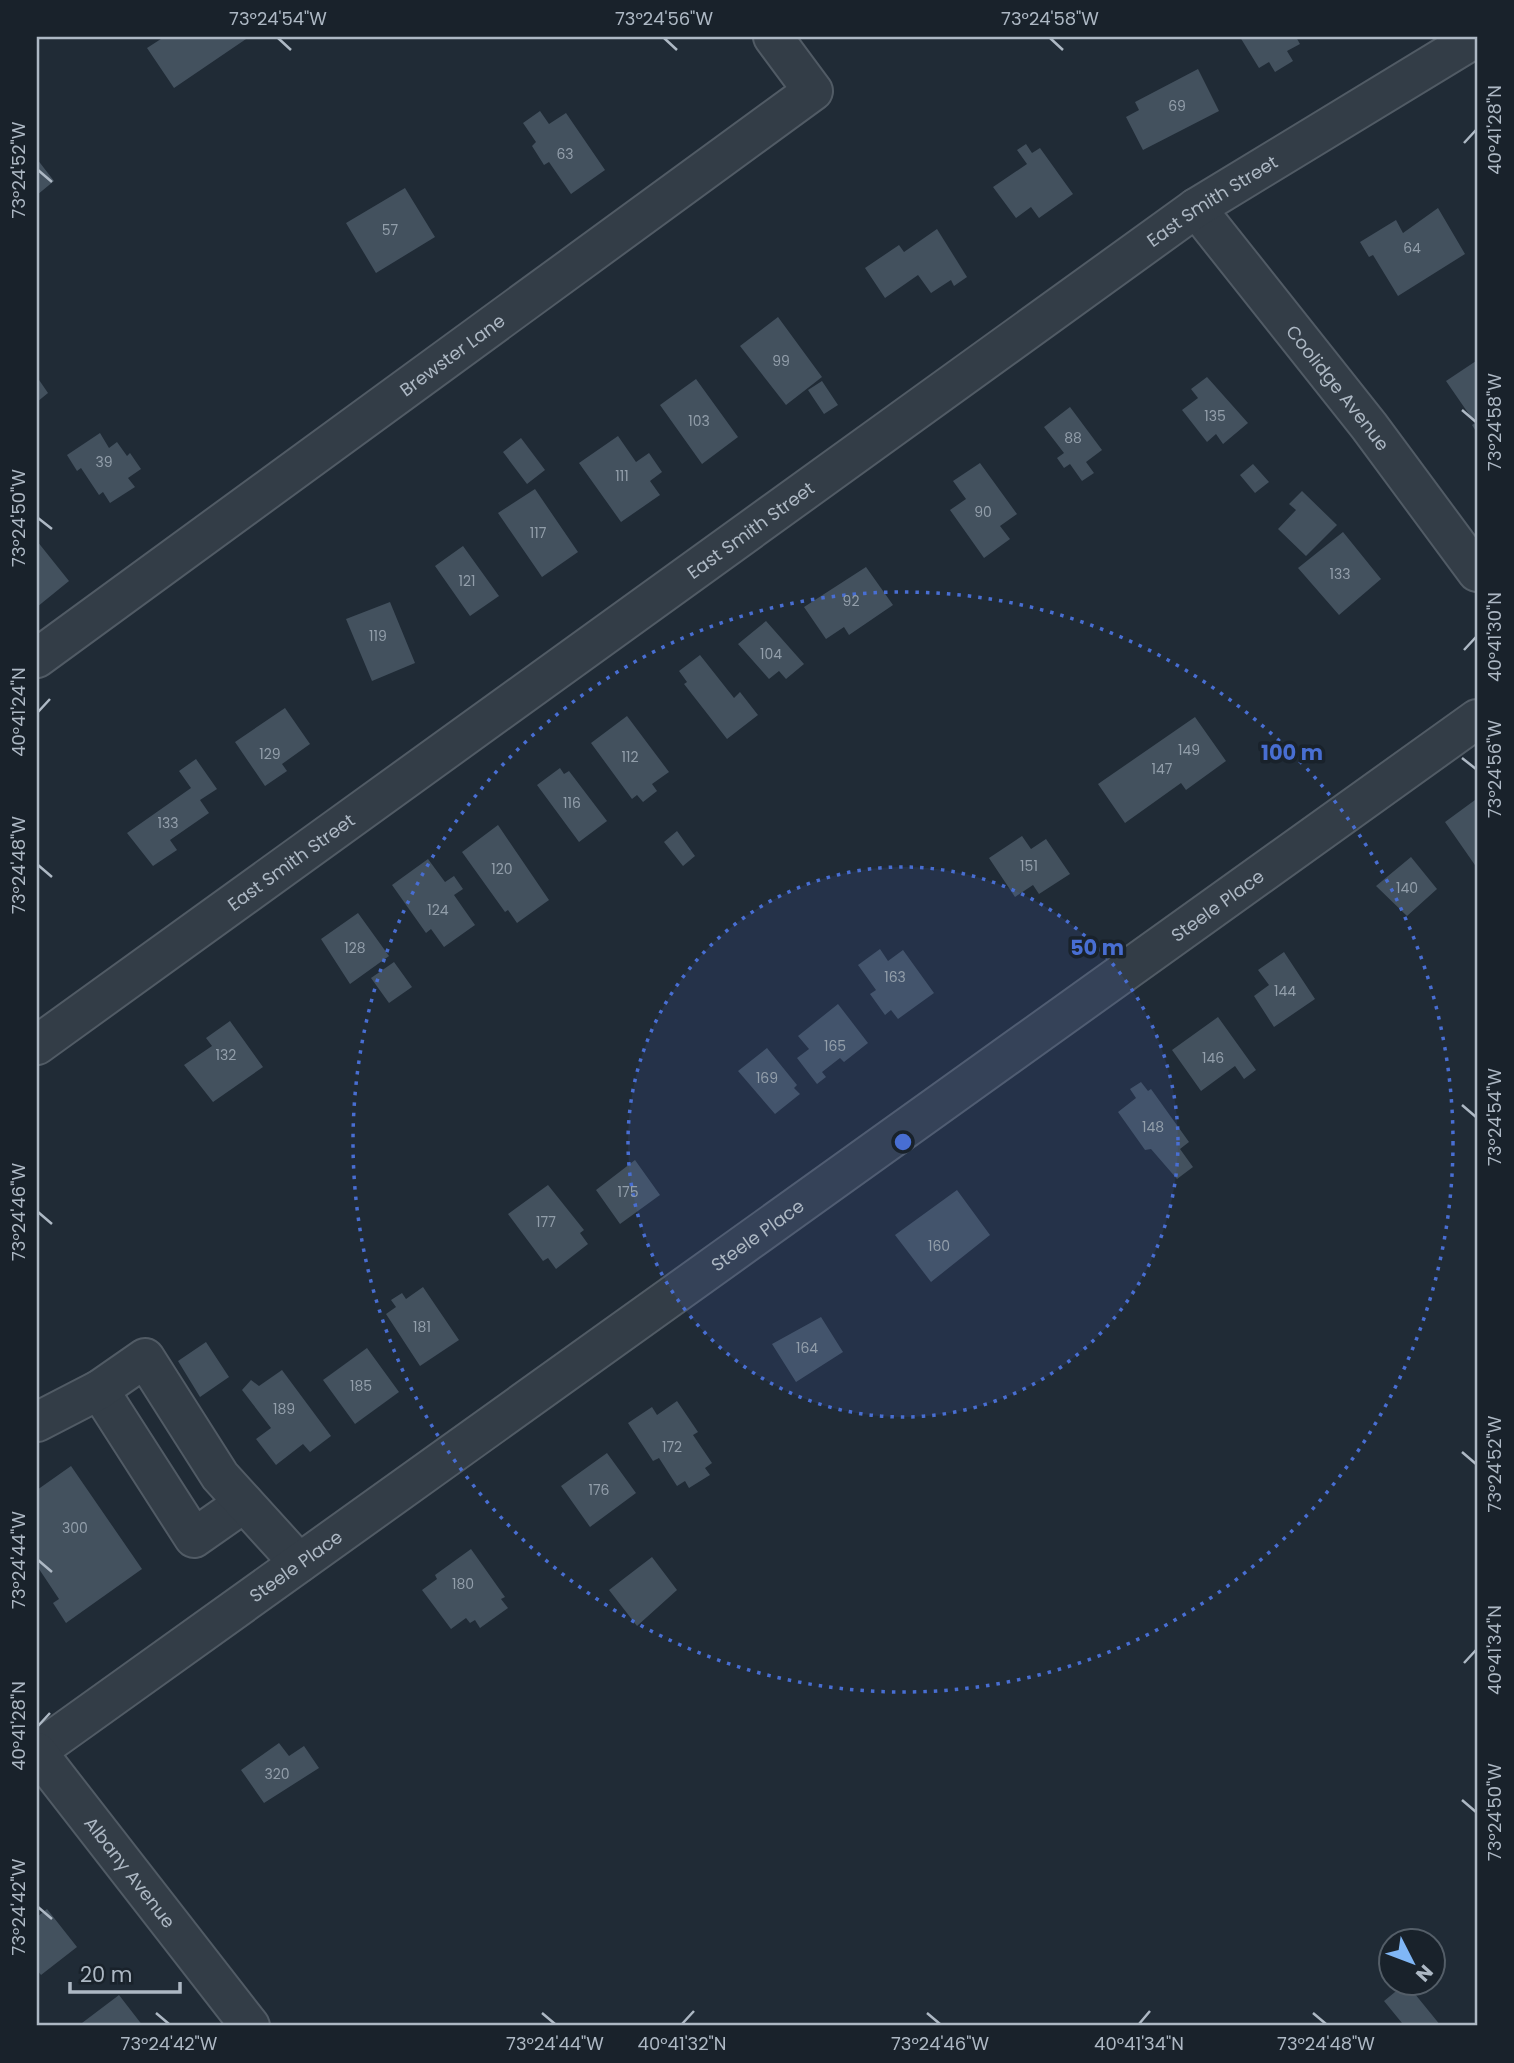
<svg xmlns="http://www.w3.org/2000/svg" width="1514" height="2063" viewBox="0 0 1514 2063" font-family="Poppins,sans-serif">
<rect width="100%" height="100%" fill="#202b36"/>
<path fill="#43515e" d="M164,37H249L174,88L147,48Z
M1240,37H1296L1300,44L1287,51L1293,61L1275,72L1269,62L1259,68Z
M1198,69L1219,111L1143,150L1126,117L1139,110L1135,102Z
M540,111L549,124L566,113L605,170L571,194L549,162L544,165L532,146L536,142L523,123Z
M1026,144L1032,153L1040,148L1073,194L1039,218L1031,207L1016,218L993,187L1027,164L1017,150Z
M37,159L54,181L37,195Z
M405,188L435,237L376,273L346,223Z
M1438,208L1465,254L1398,296L1373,255L1369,257L1360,242L1396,220L1403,233Z
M937,229L967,277L954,286L951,280L931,293L918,275L885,298L865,268L899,245L904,252Z
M778,317L822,377L786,405L740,346Z
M1476,361L1477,363V433L1472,425L1475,423L1446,381Z
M37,377L48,393L37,402Z
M1207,377L1248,423L1223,444L1216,434L1207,442L1182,410L1198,398L1191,389Z
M696,379L738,437L702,464L660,405Z
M822,381L838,405L824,414L808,390Z
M1070,407L1102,450L1086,462L1094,473L1082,481L1070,464L1064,468L1057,458L1064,453L1044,427Z
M100,433L109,448L117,442L127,456L130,453L141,469L128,478L135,487L110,503L103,492L99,495L81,468L77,471L67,455Z
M618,436L636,462L649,453L662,472L650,481L660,495L621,522L579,463Z
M521,438L545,470L527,484L503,452Z
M980,463L1017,514L1000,526L1010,539L984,558L950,510L966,499L953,481Z
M1253,464L1269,482L1255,493L1240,475Z
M535,489L578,552L542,577L498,513Z
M1302,491L1337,525L1306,556L1278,529L1296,510L1289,504Z
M1343,532L1381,579L1339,615L1298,568Z
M37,541L69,581L37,607Z
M463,546L499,596L470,616L435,566Z
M866,567L893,605L849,635L844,627L826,639L804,607Z
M390,602L415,663L372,681L346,619Z
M766,621L804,664L786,679L779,671L769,679L738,644Z
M700,655L734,698L740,692L758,715L727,739L684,684L687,682L679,671Z
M285,708L310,744L282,764L287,771L265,786L235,742Z
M627,716L669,772L652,784L657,791L643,802L637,795L632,799L591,743Z
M1195,717L1226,761L1186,790L1181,783L1125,823L1098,784Z
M196,759L217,789L200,800L209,813L170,840L177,850L153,866L127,833L191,788L179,771Z
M560,768L564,774L569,771L607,821L579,842L537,785Z
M1475,800L1477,804V868L1445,822Z
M498,825L549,900L517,923L508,910L505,912L462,852Z
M677,831L695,856L683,866L664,842Z
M1022,836L1031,849L1046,839L1070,874L1039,894L1033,885L1015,897L989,858Z
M1411,857L1437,889L1407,916L1376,886Z
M428,859L445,882L454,876L463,889L454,895L475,925L444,947L431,929L426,933L392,885Z
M358,913L389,956L350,984L321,939Z
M880,949L888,961L903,950L934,993L898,1019L891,1010L885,1015L870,994L876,990L858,965Z
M1284,952L1315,999L1274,1027L1254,996L1269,985L1258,970Z
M394,962L412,987L389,1003L371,978Z
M838,1004L868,1043L844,1062L840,1058L822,1072L826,1077L817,1084L797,1058L809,1049L798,1036Z
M1218,1017L1256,1070L1244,1079L1235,1066L1201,1091L1172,1050Z
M230,1021L263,1067L213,1102L184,1065L212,1046L206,1038Z
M767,1048L797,1085L794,1088L800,1094L775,1114L738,1071Z
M1141,1082L1148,1091L1151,1089L1189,1142L1180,1149L1193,1167L1177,1179L1151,1149L1145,1150L1118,1112L1136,1098L1130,1089Z
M635,1160L660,1195L620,1224L596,1190Z
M548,1185L584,1230L580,1233L588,1244L556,1269L548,1258L543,1261L508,1214Z
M957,1190L990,1235L931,1282L895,1235Z
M423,1287L459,1340L420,1366L386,1314L396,1307L391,1300L402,1293L406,1299Z
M821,1317L843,1352L796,1382L772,1344Z
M206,1342L229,1377L200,1397L178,1361Z
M367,1348L399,1392L355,1424L323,1380Z
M282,1370L331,1436L310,1452L303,1444L276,1465L256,1439L271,1428L242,1390L251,1380L259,1386Z
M677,1401L698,1432L693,1435L712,1463L705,1468L710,1475L689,1488L685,1481L677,1486L659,1458L653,1461L628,1423L652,1407L657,1415Z
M607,1453L636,1493L590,1527L561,1486Z
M71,1466L142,1569L66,1623L53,1603L59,1599L37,1566V1490Z
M471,1549L505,1597L501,1599L508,1608L480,1628L475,1620L470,1623L466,1618L451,1629L422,1590L437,1579L435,1575Z
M652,1557L677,1590L637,1626L609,1590Z
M279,1743L289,1756L304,1746L319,1768L264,1803L241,1770Z
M47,1909L77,1947L41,1975L37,1970V1917Z
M1406,1983L1441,2026H1397L1402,2023L1384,2001Z
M119,1995L143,2026H78Z"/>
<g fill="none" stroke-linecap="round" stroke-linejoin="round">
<g stroke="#515b65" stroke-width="42">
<g id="minor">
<path id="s1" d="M1196,208L1369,426L1477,572"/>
<path id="s2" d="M37,658L813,91L773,37"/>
<path id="s3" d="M37,1045L1196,208L1477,37"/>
<path d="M99,1390L194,1538L244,1503"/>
<path d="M37,1422L99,1390L145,1358L220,1476L299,1563"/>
<path id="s4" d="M37,1751L1477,719"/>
<path id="s5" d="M37,1752L250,2026"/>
</g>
</g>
<use href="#minor" stroke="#333d47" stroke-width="38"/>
</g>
<path fill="none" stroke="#adb8c4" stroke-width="2.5" d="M278,38L291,50M664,38L677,50M1050,38L1063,50M1464,143L1476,130M38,170L52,182M1462,410L1476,422M38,518L52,529M1464,650L1476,637M38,712L50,699M1462,758L1476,769M38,865L52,877M1462,1105L1476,1117M38,1212L52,1224M1462,1452L1476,1464M38,1560L52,1572M1464,1663L1476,1650M38,1726L50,1713M1462,1800L1476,1812M38,1907L52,1919M156,2013L169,2024M542,2013L555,2024M927,2013L940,2024M1313,2013L1326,2024M682,2024L694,2011M1139,2024L1150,2011"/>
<circle cx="903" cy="1142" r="275" fill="#486ed2" fill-opacity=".12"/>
<g fill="none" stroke="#486ed2" stroke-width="3.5" stroke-dasharray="3.5 7">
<circle cx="903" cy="1142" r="275"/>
<circle cx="903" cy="1142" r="550"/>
</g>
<g text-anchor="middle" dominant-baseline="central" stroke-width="7" stroke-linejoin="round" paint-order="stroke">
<g font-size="14" fill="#929eaa">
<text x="1177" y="106">69</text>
<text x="565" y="154">63</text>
<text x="390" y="230">57</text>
<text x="1412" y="248">64</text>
<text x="781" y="361">99</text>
<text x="1215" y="416">135</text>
<text x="699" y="421">103</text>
<text x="1073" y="438">88</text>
<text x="104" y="462">39</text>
<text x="622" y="476">111</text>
<text x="983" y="512">90</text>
<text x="538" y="533">117</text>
<text x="1340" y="574">133</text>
<text x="467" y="581">121</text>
<text x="851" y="601">92</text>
<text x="378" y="636">119</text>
<text x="771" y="654">104</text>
<text x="1189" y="750">149</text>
<text x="270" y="754">129</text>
<text x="630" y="757">112</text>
<text x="1162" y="769">147</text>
<text x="572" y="803">116</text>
<text x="168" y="823">133</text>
<text x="1029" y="866">151</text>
<text x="502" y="869">120</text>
<text x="1407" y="888">140</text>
<text x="438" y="910">124</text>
<text x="355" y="948">128</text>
<text x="895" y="977">163</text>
<text x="1285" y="991">144</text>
<text x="835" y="1046">165</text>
<text x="226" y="1055">132</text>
<text x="1213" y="1058">146</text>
<text x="767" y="1078">169</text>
<text x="1153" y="1127">148</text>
<text x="628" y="1192">175</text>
<text x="546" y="1222">177</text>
<text x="939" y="1246">160</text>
<text x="422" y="1327">181</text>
<text x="807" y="1348">164</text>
<text x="361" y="1386">185</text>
<text x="284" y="1409">189</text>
<text x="672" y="1447">172</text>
<text x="599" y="1490">176</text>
<text x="75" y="1528">300</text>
<text x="463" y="1584">180</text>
<text x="277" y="1774">320</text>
</g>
<g font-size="18" fill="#adb8c4" stroke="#19222b">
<text stroke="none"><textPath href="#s3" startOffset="1447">East Smith Street</textPath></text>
<text stroke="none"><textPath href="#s2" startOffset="514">Brewster Lane</textPath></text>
<text stroke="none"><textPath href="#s1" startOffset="229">Coolidge Avenue</textPath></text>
<text stroke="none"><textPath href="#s3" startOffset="880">East Smith Street</textPath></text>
<text stroke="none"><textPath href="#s3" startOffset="313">East Smith Street</textPath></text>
<text stroke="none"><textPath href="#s4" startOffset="1452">Steele Place</textPath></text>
<text stroke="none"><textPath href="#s4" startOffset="886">Steele Place</textPath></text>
<text stroke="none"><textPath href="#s4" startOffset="318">Steele Place</textPath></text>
<text stroke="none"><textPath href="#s5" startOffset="152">Albany Avenue</textPath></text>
</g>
</g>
<circle cx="903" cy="1142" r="10" fill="#486ed2" stroke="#19222b" stroke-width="3.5"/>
<g font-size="21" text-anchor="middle" font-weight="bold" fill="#486ed2" stroke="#19222b" stroke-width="7" stroke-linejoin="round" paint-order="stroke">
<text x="1292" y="760">100 m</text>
<text x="1097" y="955">50 m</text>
</g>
<rect width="1514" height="2063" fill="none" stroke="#19222b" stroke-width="77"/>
<g transform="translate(1412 1962) rotate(132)"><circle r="33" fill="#19222b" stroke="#545e68" stroke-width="2"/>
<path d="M0-5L12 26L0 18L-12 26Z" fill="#80b7f6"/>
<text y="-10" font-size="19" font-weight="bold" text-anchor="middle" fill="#adb8c4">N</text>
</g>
<path d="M70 1982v10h110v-10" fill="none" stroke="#adb8c4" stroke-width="3.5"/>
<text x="80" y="1982" font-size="21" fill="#adb8c4" stroke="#19222b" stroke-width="5" paint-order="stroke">20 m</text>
<rect x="38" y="38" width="1438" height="1986" fill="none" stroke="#adb8c4" stroke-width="2.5"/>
<g font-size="18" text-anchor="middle" fill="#adb8c4">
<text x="278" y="25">73°24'54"W</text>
<text x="664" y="25">73°24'56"W</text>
<text x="1050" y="25">73°24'58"W</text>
<text transform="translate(1495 130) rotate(-90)" y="6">40°41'28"N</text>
<text transform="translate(19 170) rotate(-90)" y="6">73°24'52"W</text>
<text transform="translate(1495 422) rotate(-90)" y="6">73°24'58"W</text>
<text transform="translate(19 518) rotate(-90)" y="6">73°24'50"W</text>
<text transform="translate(1495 637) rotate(-90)" y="6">40°41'30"N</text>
<text transform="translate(19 712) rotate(-90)" y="6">40°41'24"N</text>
<text transform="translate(1495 769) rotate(-90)" y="6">73°24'56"W</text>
<text transform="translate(19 865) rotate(-90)" y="6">73°24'48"W</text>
<text transform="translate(1495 1117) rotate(-90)" y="6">73°24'54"W</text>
<text transform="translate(19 1212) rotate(-90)" y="6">73°24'46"W</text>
<text transform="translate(1495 1464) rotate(-90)" y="6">73°24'52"W</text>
<text transform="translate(19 1560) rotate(-90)" y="6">73°24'44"W</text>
<text transform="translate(1495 1650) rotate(-90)" y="6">40°41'34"N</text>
<text transform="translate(19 1726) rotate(-90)" y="6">40°41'28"N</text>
<text transform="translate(1495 1812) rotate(-90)" y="6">73°24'50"W</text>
<text transform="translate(19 1907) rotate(-90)" y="6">73°24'42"W</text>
<text x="169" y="2050">73°24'42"W</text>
<text x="555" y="2050">73°24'44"W</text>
<text x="682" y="2050">40°41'32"N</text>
<text x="940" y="2050">73°24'46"W</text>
<text x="1139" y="2050">40°41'34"N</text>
<text x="1326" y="2050">73°24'48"W</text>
</g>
</svg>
